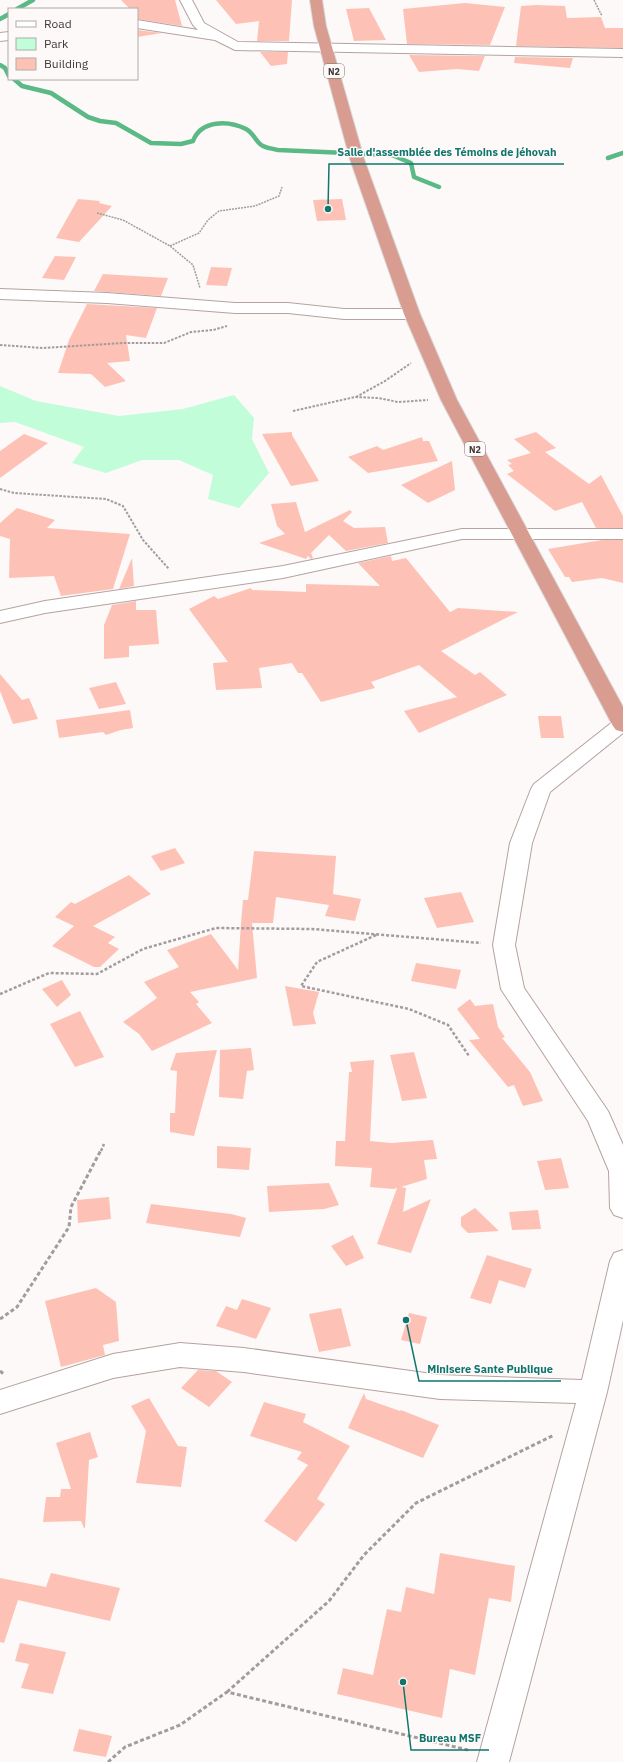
<svg xmlns="http://www.w3.org/2000/svg" width="623" height="1762" viewBox="0 0 623 1762" font-family="'IBM Plex Sans',sans-serif">
<rect width="100%" height="100%" fill="#fdf9f8"/>
<path fill="#c1fdd8" d="M0,386L36,401L119,416L183,409L234,395L254,418L252,439L269,473L239,508L208,499L213,475L179,460H142L106,473L72,463L84,447L15,422L0,423Z"/>
<g fill="none" stroke-linecap="round" stroke-linejoin="round">
<path stroke="#5bb985" stroke-width="4.5" d="M17,9L33,0
M0,19L9,14
M0,65L5,68L9,76
M14,79L22,86L51,93L88,117L100,121L116,123L151,143L181,144L193,141C201,120 228,120 246,129C254,133 256,143 263,146C267,148 273,149 278,150L392,155L411,163L414,177L439,187
M608,158L623,153"/>
</g>
<path fill="#fdc2b5" d="M121,0H175L182,26L137,19V9H130Z
M216,0H292L289,41H257L259,21L236,24Z
M465,3L505,7L490,45L407,44L403,9Z
M536,5L565,6L567,18L601,17L605,28H623V48L516,46L521,6Z
M369,8L386,40L354,41L346,9Z
M137,30L162,33L137,37Z
M260,52H288L287,64L271,66Z
M409,55L485,56L479,71L457,69L419,72Z
M515,57L573,58L570,68L514,63Z
M78,199L100,201L99,203L112,206L79,242L56,238Z
M342,199L346,220L317,221L313,200Z
M55,256L76,257L64,280L42,278Z
M211,267L232,268L227,286L206,285Z
M103,274L151,277L168,278L161,296L94,291Z
M87,304L157,308L146,338L126,335L130,361L107,363L126,381L105,387L91,374L58,373L69,340Z
M292,432V435L319,481L291,486L262,434Z
M536,432L556,448L545,452L589,484L601,475L623,516V528H596L582,502L555,511L507,474L514,471L508,465L512,464L507,460L531,453L514,439Z
M24,434L48,443L0,478V451Z
M422,437L423,441H429L438,461L368,473L348,457L377,446L383,450Z
M452,461L455,490L428,503L401,485Z
M296,502L305,532L350,510L352,512L343,521L354,528L385,527L388,543L346,551L329,535L311,553L313,558L311,559L308,556L306,559L259,543L285,534L277,526L271,504Z
M17,508L55,520L47,528L130,534L113,589L61,596L54,576L9,578L10,539L0,536V523Z
M602,540H623V583L602,578L572,582L569,577H565L548,549Z
M391,556L392,561L406,558L450,612L458,608L518,612L441,651L475,675L480,672L507,695L419,733L404,711L457,697L419,665L371,682L375,688L321,702L302,673H298L292,663L259,668L262,688L216,690L213,663L228,662L189,609L214,596L218,599L251,588L252,590L306,592V584L380,586L358,563Z
M132,558L134,586L119,589Z
M136,601V610H156L159,644L129,646V657L104,659V625L112,605Z
M0,674L22,700L29,698L38,719L13,724L0,691Z
M116,682L126,704L99,709L89,688Z
M130,710L133,728L121,730L106,735L103,732L59,738L56,720Z
M538,716H561L564,738H541Z
M175,848L185,863L161,871L151,856Z
M254,851L336,856L333,894L361,899L355,921L325,916L329,905L276,897L273,923H252L257,978L190,992L199,1002L196,1004L212,1023L152,1051L139,1034L123,1022L157,998L144,982L179,967L167,950L211,934L238,970L241,923H247H241L243,900H248Z
M129,875L151,894L93,926L115,937L108,943L119,949L100,967H94L52,946L74,926L55,917L71,902L75,904Z
M461,892L474,922L437,928L424,898Z
M416,963L461,970L456,989L411,981Z
M62,980L71,995L57,1007L42,989Z
M285,986L319,992L313,1013L316,1024L293,1026Z
M470,999L475,1006L493,1004L498,1027L505,1037L502,1038L530,1072L543,1101L523,1106L514,1085L508,1087L469,1040L480,1039L457,1009Z
M80,1011L104,1057L75,1067L50,1024Z
M251,1048L254,1070L247,1071L243,1099L219,1097L220,1050Z
M217,1050L194,1136L170,1132V1113H175L177,1071L170,1070L176,1053Z
M414,1052L427,1098L402,1101L390,1055Z
M374,1060L370,1141L391,1143L433,1140L437,1159L424,1160L427,1179L401,1187L406,1188L403,1212L431,1199L411,1253L377,1244L397,1188L393,1189L370,1187L372,1168L335,1166L336,1141H345L349,1072H352L350,1062Z
M217,1146L251,1148L249,1170L217,1168Z
M561,1158L569,1188L545,1190L537,1161Z
M329,1183L339,1205L324,1209L269,1212L267,1186Z
M109,1197L111,1219L78,1223L77,1200Z
M151,1204L231,1214L246,1218L240,1237L146,1223Z
M475,1208L499,1231L468,1233L461,1226V1217Z
M538,1210L541,1229L512,1230L509,1212Z
M353,1235L364,1258L346,1266L331,1246Z
M487,1255L532,1269L525,1288L499,1280L491,1304L470,1298Z
M96,1288L116,1302L119,1341L103,1345L105,1355L61,1367L45,1301Z
M242,1299L271,1308L256,1339L216,1326L226,1306L237,1310Z
M341,1308L351,1346L319,1352L309,1314Z
M409,1313L427,1317L420,1344L401,1340Z
M198,1370L216,1371L232,1382L209,1407L181,1388Z
M364,1393L366,1399L400,1411L401,1410L439,1425L423,1458L348,1428Z
M149,1398L178,1446L187,1447L181,1487L136,1483L146,1431L131,1406Z
M264,1402L306,1414L303,1422L350,1446L317,1499L325,1504L296,1542L264,1521L308,1465L297,1459L302,1452L250,1436Z
M90,1432L98,1457L89,1460L85,1528H84L81,1521L43,1522L46,1497H60L61,1489H71L56,1443Z
M440,1553L515,1566L511,1602L489,1598L475,1675L450,1669L442,1718L337,1694L343,1668L373,1675L387,1609L401,1612L406,1587L434,1594Z
M51,1573L120,1588L110,1621L18,1600L4,1643L0,1642V1578L46,1587Z
M20,1643L66,1652L53,1694L21,1688L29,1664L15,1661Z
M79,1729L112,1736L106,1757L73,1751Z"/>
<g fill="none" stroke-linecap="round" stroke-linejoin="round">
<g stroke="#b4a3a0" stroke-width="2">
<path id="minor" d="M180,0H192L204,23L238,42L623,49V57L235,50L215,40L137,28V20L198,30L193,25Z
M9,32V40L0,41V33Z
M0,289L107,293L235,303H288L344,309H412L418,311L420,314L418,317L412,319H344L288,313H235L107,303L0,299Z
M462,529H623V539H462L283,578L45,613L0,623V611L45,601L283,566Z
M623,718V733L550,792L532,843L515,945L524,988L608,1111L623,1145V1218L614,1215L610,1208L609,1171L588,1121L501,989L493,945L510,843L531,789L534,784L615,720Z
M623,1250V1320L607,1392L509,1762H477L576,1403L440,1399L244,1372L180,1367L113,1378L0,1414V1390L113,1354L180,1343L244,1348L440,1375L582,1380L610,1261L614,1253Z"/>
</g>
<g stroke="#d9d7d7" stroke-width="2">
<path id="trunk" d="M310,0H322L326,26L364,159L420,314L457,400L623,707V732L616,730L613,726L441,400L404,314L350,159L314,26Z"/>
</g>
<path stroke="#a29d9c" stroke-width="1.5" stroke-dasharray="2 1" stroke-linecap="butt" d="M594,0L602,16
M97,213L123,220L170,246L193,265L200,288
M170,246L199,233L208,220L219,211L255,206L279,196L282,187"/>
<path stroke="#a29d9c" stroke-width="2" stroke-dasharray="2.5 1.5" stroke-linecap="butt" d="M0,345L43,348L124,343H164L191,332L213,330L227,326
M356,397L385,381L411,363
M293,411L355,397L378,398L398,402L428,400
M0,489L14,493L106,499L123,506L143,540L169,569"/>
<path stroke="#a29d9c" stroke-width="2.5" stroke-dasharray="3 2" stroke-linecap="butt" d="M376,935L317,962L301,986L409,1009L448,1025L469,1056
M0,994L49,973L97,974L143,949L216,928L312,929L481,943
M101,1151L104,1144"/>
<path stroke="#a29d9c" stroke-width="3" stroke-dasharray="4 2.5" stroke-linecap="butt" d="M0,1319L17,1307L69,1227L71,1207L101,1150
M0,1371L5,1375
M227,1692L329,1601L364,1555L416,1503L554,1435
M108,1762L125,1747L180,1725L227,1692L468,1750"/>
<use href="#minor" fill="#fff" fill-rule="evenodd"/>
<use href="#trunk" fill="#d89c90" fill-rule="evenodd"/>
</g>
<g text-anchor="middle" dominant-baseline="central" stroke-width="3" stroke-linejoin="round" paint-order="stroke">
<g fill="#fdf9f8" stroke="#797372" stroke-width="1">
<rect x="324" y="64" width="20" height="14" rx="3"/>
<rect x="465" y="442" width="20" height="14" rx="3"/>
</g>
<g font-size="9" font-weight="bold" fill="#403938">
<text x="334" y="71">N2</text>
<text x="475" y="449">N2</text>
</g>
</g>
<path fill="none" stroke="#0f766e" stroke-width="1.5" d="M328 209L329 164H564M406 1320L419 1381H561M403 1682L411 1750H489"/>
<g fill="#0f766e" stroke="#fdf9f8" stroke-width="1.5">
<circle cx="328" cy="209" r="4"/>
<circle cx="406" cy="1320" r="4"/>
<circle cx="403" cy="1682" r="4"/>
</g>
<g font-size="11" text-anchor="middle" font-weight="bold" fill="#0f766e" stroke="#fdf9f8" stroke-width="3" stroke-linejoin="round" paint-order="stroke">
<text x="447" y="156">Salle d'assemblée des Témoins de jéhovah</text>
<text x="490" y="1373">Minisere Sante Publique</text>
<text x="450" y="1742">Bureau MSF</text>
</g>
<rect x="8" y="8" width="130" height="72" fill="#fdf9f8" stroke="#b1acab"/>
<rect x="16" y="21" width="20" height="6" fill="#ffffff" stroke="#b1acab"/>
<text x="44" y="28" font-size="12" fill="#403938">Road</text>
<rect x="16" y="38" width="20" height="12" fill="#c1fdd8" stroke="#b1acab"/>
<text x="44" y="48" font-size="12" fill="#403938">Park</text>
<rect x="16" y="58" width="20" height="12" fill="#fdc2b5" stroke="#b1acab"/>
<text x="44" y="68" font-size="12" fill="#403938">Building</text>
</svg>
